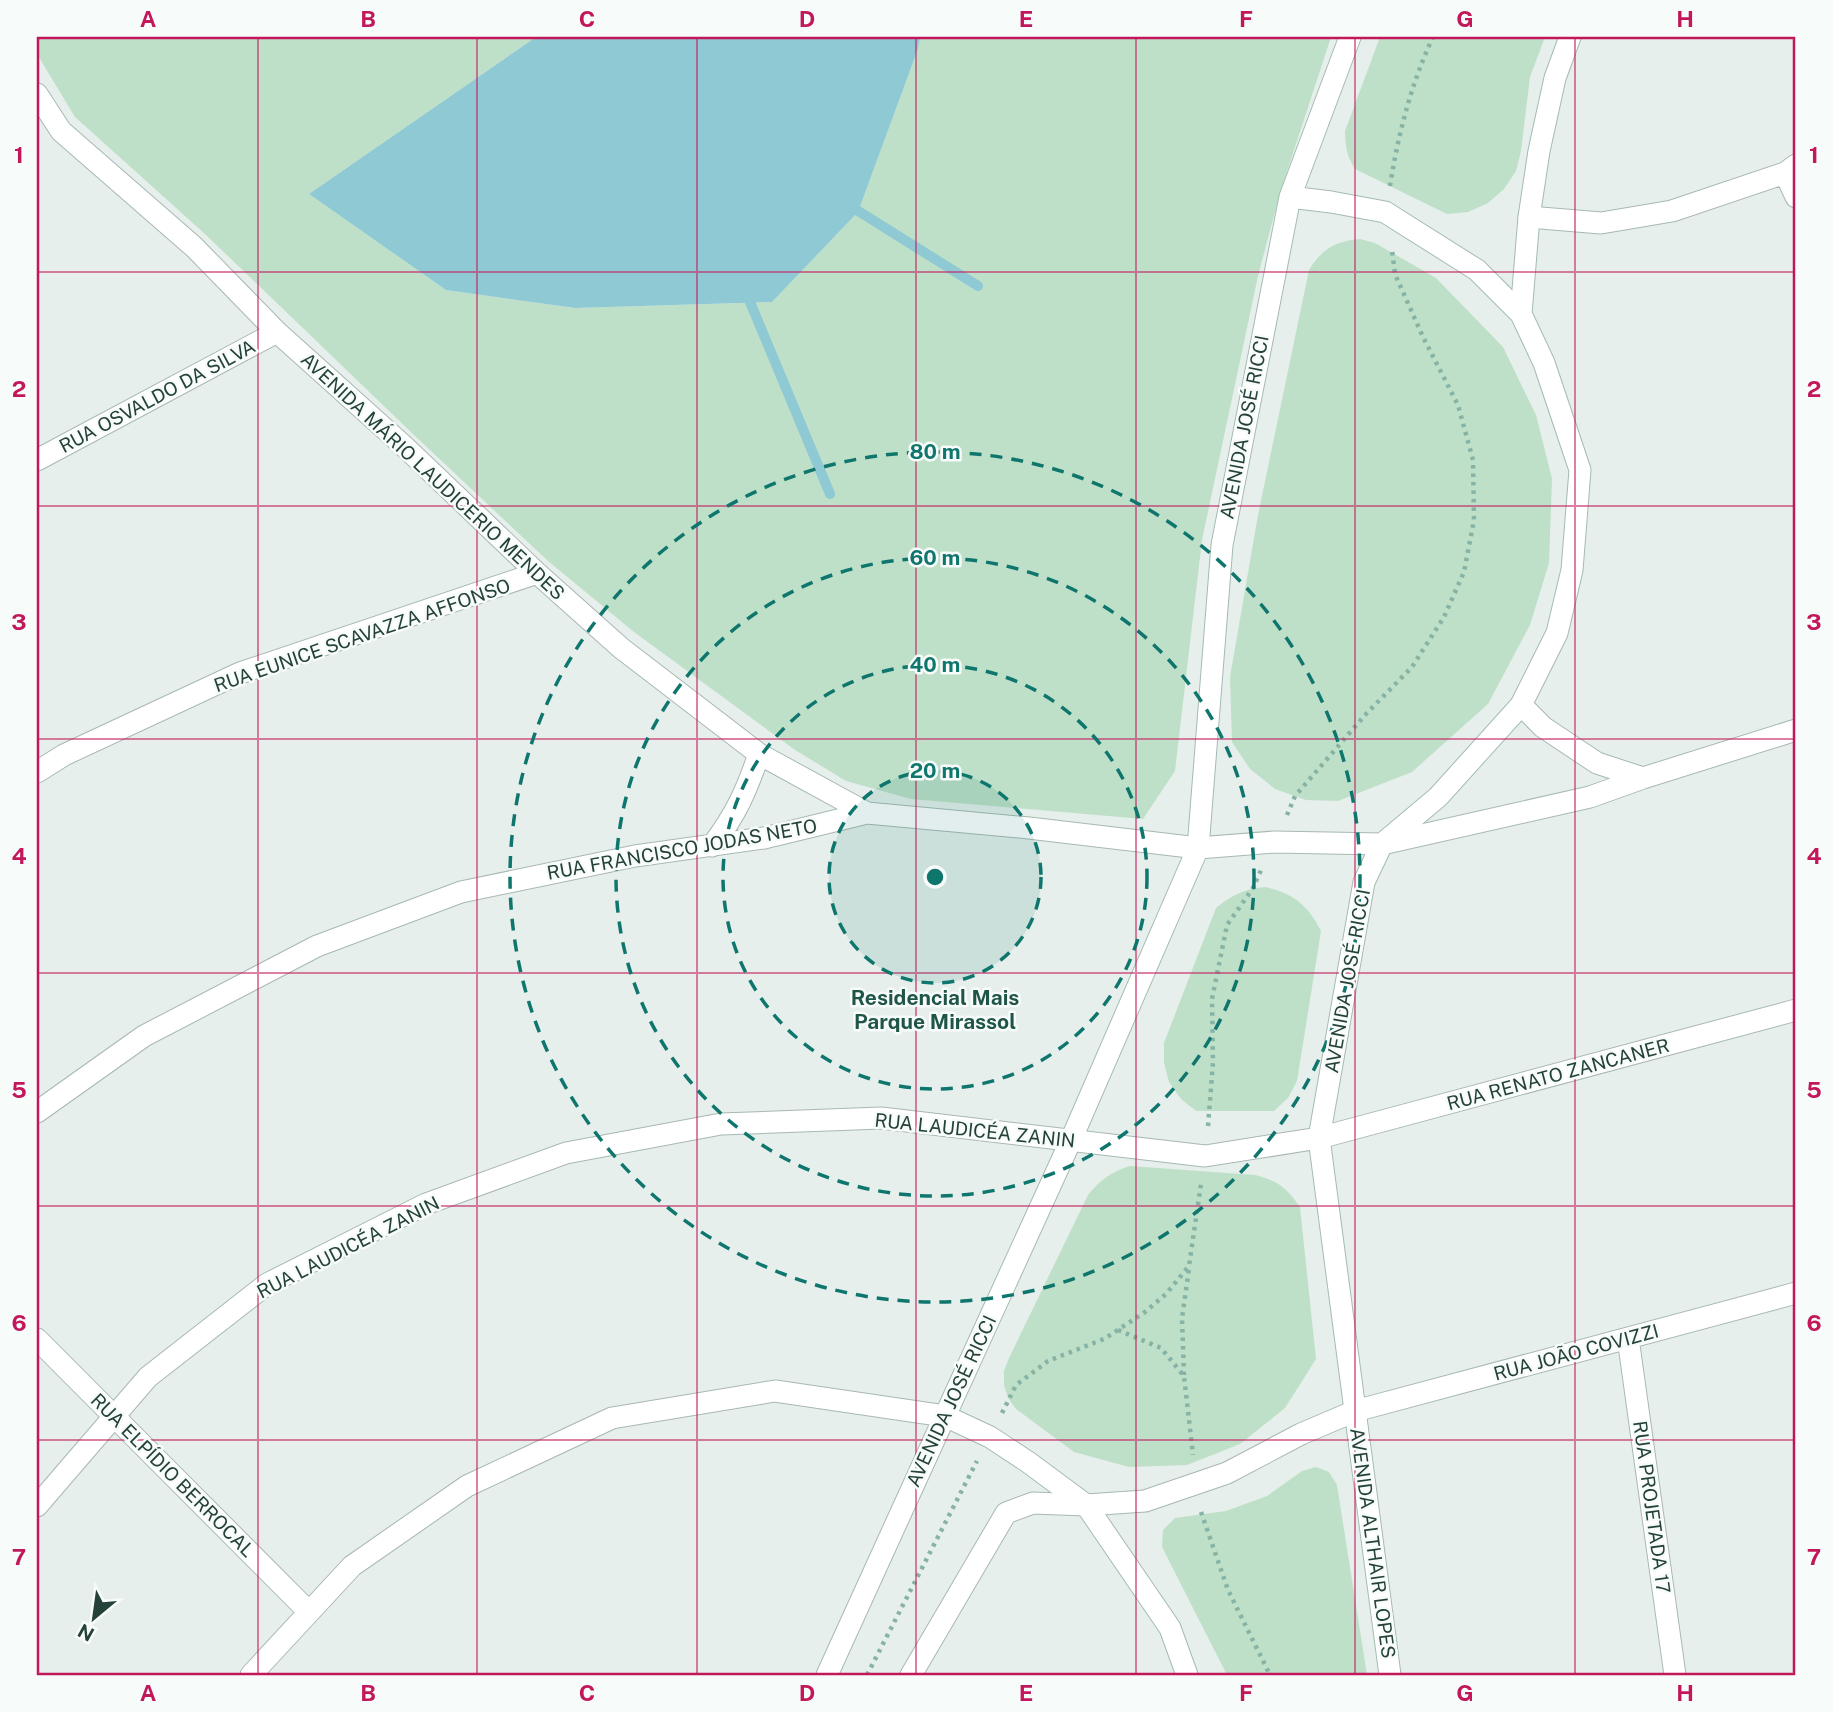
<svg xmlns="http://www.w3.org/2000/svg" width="1833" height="1712" viewBox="0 0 1833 1712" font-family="'Public Sans',sans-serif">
<rect width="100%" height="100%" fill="#e6efeb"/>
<path fill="#bfe0c8" d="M37,37H536L309,194L446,290L575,308L772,302L858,212L918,49L920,37H1331L1280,193L1258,276L1202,540L1175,771L1143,819L911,799L846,781L795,750L634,632L548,561L414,435L205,234L75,117L37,54Z
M1380,37H1545L1530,77L1521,151L1516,171L1504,189L1488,203L1468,212L1447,214L1355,169C1347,156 1345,146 1345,131Z
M1360,239L1375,243L1436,278L1503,347L1536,415L1552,479L1549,563L1530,625L1488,704L1412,772L1338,801L1306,800L1275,789L1250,769L1232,742L1230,677L1258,515L1309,270C1322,249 1335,241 1360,239Z
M1265,887C1293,893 1308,905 1321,931L1297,1081L1288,1098L1274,1111H1196L1181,1099L1169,1082L1164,1063V1043L1216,908C1232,895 1244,889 1265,887Z
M1130,1166L1255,1175C1278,1181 1286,1187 1300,1207L1316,1359L1285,1408L1240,1444L1187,1465L1129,1467L1074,1452L1016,1409L1008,1398L1004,1385V1371L1009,1358L1088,1195C1100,1180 1111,1172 1130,1166Z
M1316,1467L1329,1472L1337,1485L1367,1675H1227L1165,1553L1162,1546L1163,1530L1175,1518L1226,1511L1267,1496L1302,1471Z"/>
<path fill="#8ec9d4" d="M536,37H920L918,49L858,212L772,302L575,308L446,290L309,194Z"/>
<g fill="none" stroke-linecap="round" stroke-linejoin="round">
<path stroke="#8ec9d4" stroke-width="10" d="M847,204L978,286
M745,290L830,494"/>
<g stroke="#a8b8b2" stroke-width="23">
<path id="street" d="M37,94L61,131L194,247L277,332L405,447L537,573L621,648L759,754L867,813
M1785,173L1796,197
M1529,217L1601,223L1672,211L1785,173L1796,165
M37,460L277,332
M1521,705L1543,727L1597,763L1643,778
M37,772L64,755L240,673L537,573
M712,846C736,814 746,792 759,754
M37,1112L144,1036L317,946L461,892L635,856L764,838L867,813L1029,828L1198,848L1274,842L1382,844L1590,797L1643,778L1796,730
M1628,1338L1675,1675
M37,1339L309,1612
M37,1506L148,1377L267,1284L426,1204L566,1153L721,1124L881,1118L1205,1156L1319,1138L1796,1010
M251,1675L352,1566L467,1486L612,1418L775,1391L945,1416L827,1675
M911,1675L1006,1513L1033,1503L1086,1505L1145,1501L1227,1473L1301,1434L1355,1411L1796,1293"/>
</g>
<g stroke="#a4bbb3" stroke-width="23">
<path id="secondary" d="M1290,197L1331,202L1385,212L1477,270L1521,314
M1187,1675L1170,1628L1086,1505L1028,1462L990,1437L945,1416L1071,1140L1198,848L1222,545L1290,197L1350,37
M1390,1675L1319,1138L1364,882L1382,844L1438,797L1521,705L1557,633L1572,570L1580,470L1544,363L1521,314L1529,217L1539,151L1555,78L1570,37"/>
</g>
<path stroke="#86b3a5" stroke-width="4.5" stroke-dasharray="3.5 5" stroke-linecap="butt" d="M1390,186C1398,135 1411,84 1433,37
M1287,815L1295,796L1366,714L1412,667L1444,617L1464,572L1474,520L1473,460L1458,405L1423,337L1395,274L1392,250
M1208,1126L1213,1063L1212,999L1227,925L1253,888L1261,870
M1118,1330L1161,1348L1184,1376L1193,1455
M1184,1375L1182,1318L1189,1269
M1002,1413L1016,1385L1048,1361L1104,1339L1145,1312L1166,1294L1189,1266L1201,1184
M1201,1512L1228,1590L1270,1675
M867,1675L977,1461"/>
<use href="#street" stroke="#fff" stroke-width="21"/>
<use href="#secondary" stroke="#fff" stroke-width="21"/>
</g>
<path fill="none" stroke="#c2185b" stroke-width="2" stroke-opacity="0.55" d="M258,37V1675M477,37V1675M697,37V1675M916,37V1675M1136,37V1675M1355,37V1675M1575,37V1675M37,272H1796M37,506H1796M37,739H1796M37,973H1796M37,1206H1796M37,1440H1796"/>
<circle cx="935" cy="877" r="106" fill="#0f766e" fill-opacity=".12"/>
<g fill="none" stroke="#0f766e" stroke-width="3.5" stroke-dasharray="12 9">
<circle cx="935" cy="877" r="106"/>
<circle cx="935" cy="877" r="212"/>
<circle cx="935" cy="877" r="319"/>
<circle cx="935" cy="877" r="425"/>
</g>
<g text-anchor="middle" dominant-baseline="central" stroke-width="5" stroke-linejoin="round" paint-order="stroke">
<g font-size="19" fill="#24423a" stroke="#f7fbf9">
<text transform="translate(157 396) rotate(-28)">RUA OSVALDO DA SILVA</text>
<text transform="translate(1244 427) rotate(-79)">AVENIDA JOSÉ RICCI</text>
<text transform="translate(433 476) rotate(43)">AVENIDA MÁRIO LAUDICERIO MENDES</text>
<text transform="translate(362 635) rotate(-19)">RUA EUNICE SCAVAZZA AFFONSO</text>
<text transform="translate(682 849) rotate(-10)">RUA FRANCISCO JODAS NETO</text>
<text transform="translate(1347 981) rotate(-80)">AVENIDA JOSÉ RICCI</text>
<text transform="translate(1558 1074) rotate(-15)">RUA RENATO ZANCANER</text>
<text transform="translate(975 1130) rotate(6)">RUA LAUDICÉA ZANIN</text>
<text transform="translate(348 1247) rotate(-27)">RUA LAUDICÉA ZANIN</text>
<text transform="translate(1576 1352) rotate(-15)">RUA JOÃO COVIZZI</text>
<text transform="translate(951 1401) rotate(-65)">AVENIDA JOSÉ RICCI</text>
<text transform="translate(173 1475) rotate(45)">RUA ELPÍDIO BERROCAL</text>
<text transform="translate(1652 1507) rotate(82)">RUA PROJETADA 17</text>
<text transform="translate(1373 1543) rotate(82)">AVENIDA ALTHAIR LOPES</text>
</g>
<g font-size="21" font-weight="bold" fill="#1f5548" stroke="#f7fbf9">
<text x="935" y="997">Residencial Mais<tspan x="935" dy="24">Parque Mirassol</tspan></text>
</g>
</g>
<circle cx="935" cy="877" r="10" fill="#0f766e" stroke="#f7fbf9" stroke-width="3.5"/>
<g font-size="21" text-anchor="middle" font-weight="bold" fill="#0f766e" stroke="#f7fbf9" stroke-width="5" stroke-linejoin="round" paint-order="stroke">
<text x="935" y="459">80 m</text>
<text x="935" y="565">60 m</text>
<text x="935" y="672">40 m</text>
<text x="935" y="778">20 m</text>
</g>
<rect width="1833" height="1712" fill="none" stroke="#f7fbf9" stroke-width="77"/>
<g transform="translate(94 1618) rotate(209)" stroke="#f7fbf9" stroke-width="5" paint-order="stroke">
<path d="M0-5L12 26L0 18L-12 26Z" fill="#24423a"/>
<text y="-10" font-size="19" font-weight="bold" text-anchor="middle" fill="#24423a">N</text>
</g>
<rect x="38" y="38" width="1756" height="1636" fill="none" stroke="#c2185b" stroke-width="2.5"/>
<g font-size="23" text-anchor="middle" font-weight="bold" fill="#c2185b">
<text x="148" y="27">A</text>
<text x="368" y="27">B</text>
<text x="587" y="27">C</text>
<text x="807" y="27">D</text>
<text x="1026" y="27">E</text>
<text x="1246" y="27">F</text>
<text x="1465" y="27">G</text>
<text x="1685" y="27">H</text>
<text x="19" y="163">1</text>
<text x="1814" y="163">1</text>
<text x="19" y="397">2</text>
<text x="1814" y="397">2</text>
<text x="19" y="630">3</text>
<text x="1814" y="630">3</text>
<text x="19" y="864">4</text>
<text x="1814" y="864">4</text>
<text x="19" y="1098">5</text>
<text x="1814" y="1098">5</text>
<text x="19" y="1331">6</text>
<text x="1814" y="1331">6</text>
<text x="19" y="1565">7</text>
<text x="1814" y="1565">7</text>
<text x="148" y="1701">A</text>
<text x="368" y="1701">B</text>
<text x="587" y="1701">C</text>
<text x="807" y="1701">D</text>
<text x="1026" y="1701">E</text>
<text x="1246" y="1701">F</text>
<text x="1465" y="1701">G</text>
<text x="1685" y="1701">H</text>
</g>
</svg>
